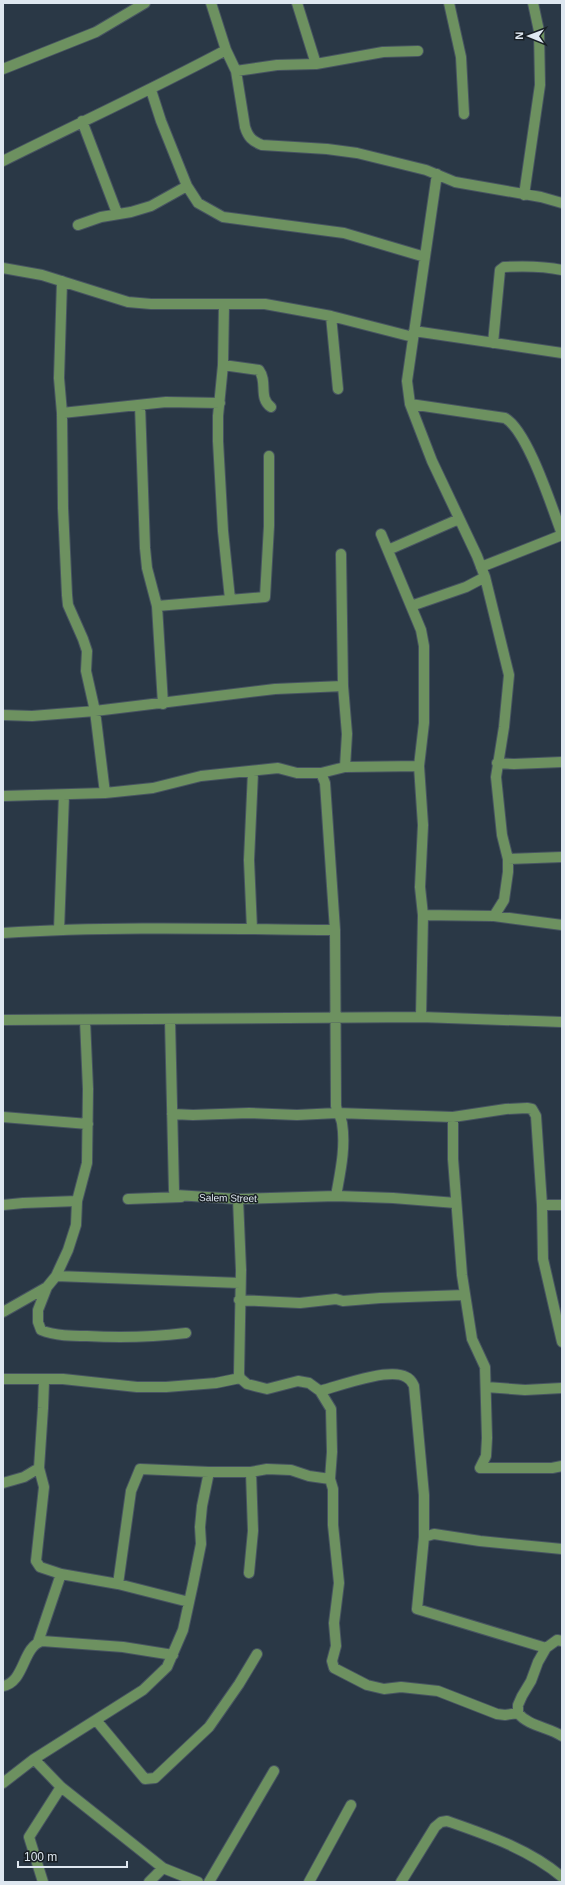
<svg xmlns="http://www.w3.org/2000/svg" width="565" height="1885" viewBox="0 0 565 1885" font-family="Arial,sans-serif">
<rect width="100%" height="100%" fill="#2a3846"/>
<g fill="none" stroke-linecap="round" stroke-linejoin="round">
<g stroke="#475461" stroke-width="12">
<path id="minor" d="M211,3L226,50L236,71L245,127C248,137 252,141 262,145L327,149L357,153L426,170L455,182L541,197L562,203
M297,3L316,64
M449,3L461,57L464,114
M3,69L96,32L145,3
M236,71L277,65L316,64L383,52L418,51
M151,90L161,121L187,186L198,203L223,217L344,233L425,257
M82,121L117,213
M3,161C77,124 153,89 226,50
M437,174L407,381L410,404L432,461L477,556L485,577L509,675L504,727L496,777L502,835L508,859V872L504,900L494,916
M524,195L540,85L539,31L533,3
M78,225L101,217L131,212L151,206L187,186
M3,268L42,275L128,302L151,304H265L331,316L413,337
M62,281L59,378L62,413L63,508L67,595L68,605L83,639L87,651L86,671L95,711L105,793
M224,304L223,365L218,416V441L223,531L230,599
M331,316L338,389
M414,331L562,353
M493,343L500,270L504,267C523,266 543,266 562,270
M223,365L259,370C268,382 258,398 271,407
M410,404L505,418C528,431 552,508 562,534
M140,405L145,548L147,568L157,606L163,704
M62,413L166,402L220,403
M381,534L421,630L424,646V723L419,766L423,825L420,887L423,915L421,1017
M388,550L459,519
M341,554L343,686L347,734L345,767
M481,567L562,535
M157,606L265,597L269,526V456
M411,606L466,587L485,577
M3,715L32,716L95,711L275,689L343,686
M497,763L514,764L562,762
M321,773L325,783L335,930L336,1106C337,1112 341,1117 342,1123C346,1148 340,1173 336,1196
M3,796L105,793L153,788L201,776L278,768L297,773H321L345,767L419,766
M508,859L562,857
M423,915L494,916L562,925
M252,929L249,860L253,772
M59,930L64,795
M3,933C114,926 225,929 335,930
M3,1020L421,1017L562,1022
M85,1020L88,1089L87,1163L77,1201L76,1225L68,1250L56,1276L47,1287L38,1310V1322L41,1330C55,1336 73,1336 87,1336C121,1338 153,1337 186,1333
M170,1020L174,1191L176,1195L238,1199L336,1196L393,1198L456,1203
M172,1114L193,1115L249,1113L297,1115L337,1113L453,1117L506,1109L527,1108L532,1109L536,1116L542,1205L543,1259L562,1342
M3,1117L88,1124
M453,1117V1159L462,1275L472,1339L485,1367L487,1438L486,1456L480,1468H552L562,1466
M128,1199L181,1197
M238,1199L241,1270L239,1374L240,1378L247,1384L267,1389L298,1381L309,1383L320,1391L331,1409L332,1452L330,1479L333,1489V1525L339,1583L334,1623L336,1646L332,1661L334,1668L367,1685L384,1689L401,1687L438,1691L497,1714L505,1715L518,1713
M3,1205L23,1203L77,1201
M542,1205H562
M56,1276L240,1283
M239,1300L300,1303L336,1299L343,1301L380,1298L464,1295
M3,1312L47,1287
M3,1379H63L137,1387H166L216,1383L240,1378
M44,1381L43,1408L39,1468L44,1487L36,1561L40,1567L61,1574L118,1584L189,1602
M486,1387L525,1390L562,1388
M320,1391C338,1386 390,1367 406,1377C411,1379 412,1382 414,1386L424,1495V1537
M3,1483L24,1477L39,1468
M249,1573L253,1531L251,1472
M118,1584L131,1491L140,1469L209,1472H251L267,1469L291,1470L309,1476L330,1479
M562,1641L557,1640L546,1648L538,1662L531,1681L522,1696L518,1705V1713C528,1726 548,1727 562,1736
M38,1642L61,1574
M546,1648L417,1609L424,1537L434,1534L480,1541L562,1549
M3,1686C25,1682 22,1647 42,1641L123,1647L173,1655
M96,1720L145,1779L155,1778L209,1727L239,1684L257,1654
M34,1759L61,1787L163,1868L198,1882
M3,1783L34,1759L143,1690L167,1667L183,1630L193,1584L201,1544L200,1527L202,1506L209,1472
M43,1882L29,1837L61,1787
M149,1882L163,1868
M209,1882L274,1771
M309,1882L351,1805
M401,1882L435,1827L441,1822L447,1821C487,1835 529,1849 562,1877"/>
</g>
<use href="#minor" stroke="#6d9160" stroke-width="10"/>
</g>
<g text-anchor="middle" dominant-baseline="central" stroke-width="3" stroke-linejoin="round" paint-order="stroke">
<g font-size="10" fill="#dee7f0" stroke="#181f25">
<text transform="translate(228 1198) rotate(1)">Salem Street</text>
</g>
</g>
<rect width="565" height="1885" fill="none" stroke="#dee7f0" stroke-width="8"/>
<g transform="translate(529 36) rotate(271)" stroke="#181f25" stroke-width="3" paint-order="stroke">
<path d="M0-3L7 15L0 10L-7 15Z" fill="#dee7f0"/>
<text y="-6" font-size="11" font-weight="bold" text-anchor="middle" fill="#dee7f0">N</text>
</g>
<path d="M18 1861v6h109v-6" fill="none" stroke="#dee7f0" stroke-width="2"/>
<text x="24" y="1861" font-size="12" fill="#dee7f0" stroke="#181f25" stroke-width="3" paint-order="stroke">100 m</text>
</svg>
